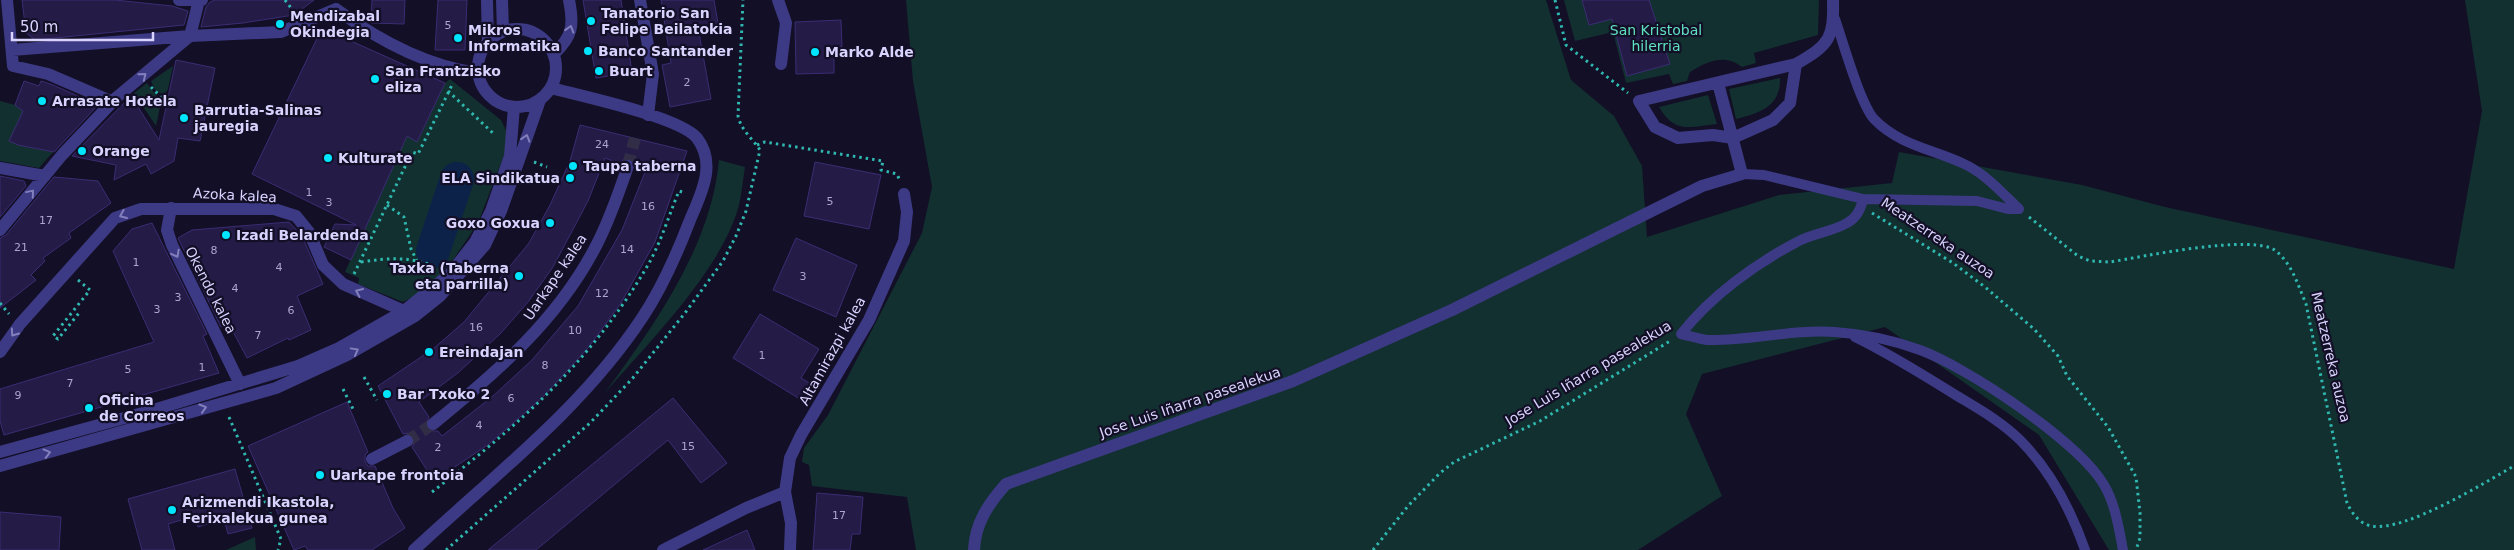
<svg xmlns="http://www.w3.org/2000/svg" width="2514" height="550" viewBox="0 0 2514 550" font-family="'DejaVu Sans',sans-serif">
<rect width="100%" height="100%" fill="#130f26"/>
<path fill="#12302f" d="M906,0H1546L1571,80L1614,116L1642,166L1647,237L1779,195L1892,183L1899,152L2082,185L2165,207L2454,269L2482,111L2465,0H2514V550H2109L2039,435L1885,327L1702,374L1686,414L1722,496L1638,550H916L907,497L812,486L809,465L802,462L804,448L828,415L922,233L932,187L913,81Z
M1564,0H1819L1818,35L1754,53L1756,63L1742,67C1725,53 1706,62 1690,72L1687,81L1673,84L1669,74L1626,83L1613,32L1575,41Z
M173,66L168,89L164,95L155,90L151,81Z
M1780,78C1781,107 1759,113 1736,119L1729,89Z
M450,79L501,120L506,130L507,148L478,223L453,260L428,289L403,302L358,284L359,278L345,272L407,136L418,141L445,83Z
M147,83L161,102L156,126L134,93Z
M1708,95L1717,124C1689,127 1675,134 1659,107Z
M0,101L15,105L23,111L9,141L18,145L53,152L39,168L0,161Z
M719,160L745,167C743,179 742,192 739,205C722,270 648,343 604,394C654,325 711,247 719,160Z
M255,537L256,550H226Z"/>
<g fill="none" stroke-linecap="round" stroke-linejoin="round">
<path stroke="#0c2248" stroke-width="34" d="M433,251L457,179"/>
</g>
<path fill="#241b47" stroke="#3b2d73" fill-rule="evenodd" d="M22,0H115L172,6L188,11L184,25L35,40L26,33Z
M215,0H314L294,15L243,23L201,27L206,7L210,2Z
M372,0H405L404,24L371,23Z
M438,0H467L465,50H435Z
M583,0H621L632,72L596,78Z
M661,0H714L719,29L699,33L711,99L670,107L662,65L671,63Z
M1582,0H1649L1670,64L1627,76L1612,19L1589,25Z
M841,20L842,47L834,46V73L796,74L795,22Z
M322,28L445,83L417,142L407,136L351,260L324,247L335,224L356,225L252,174Z
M176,60L215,68L200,141L178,138L174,161L151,174L146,164L114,180L116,165L72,156L131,96L159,140Z
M24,81L39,86L41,81L53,85L98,105L54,152L18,145L9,141L23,111L15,105Z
M580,125L687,151L655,242L621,303L588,348L543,397L489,444L434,481L412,447L415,442L414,437L408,433L403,434L378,386L433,349L464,322L529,243L550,205L570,161ZM605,158L620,164L623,160L630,158L634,161L636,169L645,172L622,230L578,306L532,360L493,396L442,436L438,431H430L425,425L429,417L419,402L459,372L501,333L528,302L553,267L588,201Z
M815,162L881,175L869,229L804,216Z
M0,176L24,181L26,186L0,217Z
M54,177L98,181L111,203L69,233L71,238L43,258L45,261L31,275L36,280L0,308V238L6,235Z
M289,222L302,236L323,284L297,296L311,330L289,340L288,338L247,358L229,324L221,327L178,238L192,230Z
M152,223L207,334L203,336L219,373L4,435L0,421V389L154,342L113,251L132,229Z
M796,238L857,265L836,317L773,290Z
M760,314L819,349L801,378L813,385L803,401L733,358Z
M673,398L727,463L701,483L668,440L536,550H488Z
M347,402L368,452L365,455V462L368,466H375L393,508L405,528L372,550H308L305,546L294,550L248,446Z
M235,469L252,528L228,534L224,519L198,527L195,516L168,524L175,550H142L128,499Z
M817,493L863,497L860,534H852L850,550H813Z
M0,512L61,517L59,550H0Z
M747,530L755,550H703Z"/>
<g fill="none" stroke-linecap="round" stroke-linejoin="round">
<path stroke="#312d47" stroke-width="12" stroke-dasharray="12 6" stroke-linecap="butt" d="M628,166L635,138
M407,441L433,424"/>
<path stroke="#2fb8b0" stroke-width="3" stroke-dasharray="2.5 4" stroke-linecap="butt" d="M285,0L294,12
M1555,0L1566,45L1628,93
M151,87L167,103
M448,91L495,135
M757,145L765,142L883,161L881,170L897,174L900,181
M534,162L547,167
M387,205L404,217L411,249L417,261
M1872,213L1953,263L1985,287L2034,329L2058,356L2067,376L2108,427L2136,477L2140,513V538L2137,547
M2029,217L2078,256L2090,261L2110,262C2141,257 2254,233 2276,251C2292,264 2298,285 2306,304L2347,503C2352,513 2359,524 2372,526C2405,532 2484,483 2514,466
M361,262C388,258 410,256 436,267
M354,274L412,152L418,154L453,83
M78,280L90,290L53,336L58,339L79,313
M471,283L481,289
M0,303L9,314
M364,377L377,400
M343,389L354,411
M229,417L281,539L278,550
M432,492C520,424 591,362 648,265C661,242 669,215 679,191L685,193
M446,550L590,423L632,379L685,313L723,261L736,236L746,211L760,150C752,138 741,130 738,116L743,0
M1373,550L1408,506L1440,473L1454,462L1540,421L1670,341"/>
<path stroke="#3d3a85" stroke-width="10" d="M1835,19C1843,42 1860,103 1874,119C1899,145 1932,149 1962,163C1985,173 2001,192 2019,209
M1742,174L1764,175L1863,199L1977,201L2008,209H2019
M1863,199C1861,209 1857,218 1847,223C1832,232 1813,233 1797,242C1755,264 1711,296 1681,334C1690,336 1699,339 1707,340C1750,341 1793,329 1835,332C1864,334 1893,340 1920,350C1967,367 2079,442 2104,485C2115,503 2119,529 2123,550
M1855,337C1890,354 1922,374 1954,394C1977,408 2001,421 2020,440C2050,470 2071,510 2085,550"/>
<path stroke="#3d3a85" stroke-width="12" d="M7,0L13,66L48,74L113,102
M179,0H202
M487,0L488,42
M502,0L503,31
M640,0L653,74L648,115
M778,0L786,23L781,64
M336,9C378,40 425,66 478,73
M478 68a39 39 0 1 1 78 0a39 39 0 1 1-78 0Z
M12,50L190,36L281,32L336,9
M554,54C573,36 574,25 569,0
M1796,64L1790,103L1773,120L1733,138L1713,135L1678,138L1655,127L1639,101Z
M1796,64C1829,45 1834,39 1833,0
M0,168L45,176
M171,208L167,230L172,245L240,384
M0,230L62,155L117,97L190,36L199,0
M0,352L20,324L115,218L141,209H274L296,216L309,232L323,265L343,284L404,311
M433,424C497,372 559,319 597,244C610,219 619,192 628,166
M0,452L150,411L298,366L339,348L404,311L450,274L475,242L491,211L510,156L514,107
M372,459L407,441
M0,466L276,388L347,355L415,316L440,296L485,245L501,211L540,100
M785,492L790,458L801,435L869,320L904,241L907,212L904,194
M414,550C493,476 581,410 642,318C662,288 677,254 690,220C701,194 717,164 697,138C680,117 581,96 551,88
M663,550L746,508L785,492L791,523L790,550
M974,550C975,523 989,503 1006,484L1293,381L1452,310L1702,186L1742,174L1718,83"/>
</g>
<defs><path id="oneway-chevron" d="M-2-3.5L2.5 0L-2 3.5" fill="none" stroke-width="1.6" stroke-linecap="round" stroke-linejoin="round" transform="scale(1.25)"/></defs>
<g stroke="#837fbc">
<use href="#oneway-chevron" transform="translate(570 29) rotate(-73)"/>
<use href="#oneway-chevron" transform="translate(143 76) rotate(-39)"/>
<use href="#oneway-chevron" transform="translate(526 138) rotate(-73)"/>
<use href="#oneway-chevron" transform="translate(31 193) rotate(-50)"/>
<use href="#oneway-chevron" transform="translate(123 215) rotate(157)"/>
<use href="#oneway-chevron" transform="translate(176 254) rotate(62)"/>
<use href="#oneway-chevron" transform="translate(359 292) rotate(-156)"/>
<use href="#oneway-chevron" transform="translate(14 333) rotate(125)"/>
<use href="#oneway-chevron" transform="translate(355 351) rotate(-29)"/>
<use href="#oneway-chevron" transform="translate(203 408) rotate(-17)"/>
<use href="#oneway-chevron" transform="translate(47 453) rotate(-15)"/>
</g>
<g fill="#00e5ff" stroke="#130f26" stroke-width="2">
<circle cx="591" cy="21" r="5"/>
<circle cx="280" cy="24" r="5"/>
<circle cx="458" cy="38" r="5"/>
<circle cx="588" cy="51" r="5"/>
<circle cx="815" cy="52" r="5"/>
<circle cx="599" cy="71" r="5"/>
<circle cx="375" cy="79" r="5"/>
<circle cx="42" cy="101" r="5"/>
<circle cx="184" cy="118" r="5"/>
<circle cx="82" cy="151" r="5"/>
<circle cx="328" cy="158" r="5"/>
<circle cx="573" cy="166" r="5"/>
<circle cx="570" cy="178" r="5"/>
<circle cx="550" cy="223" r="5"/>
<circle cx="226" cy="235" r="5"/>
<circle cx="519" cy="276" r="5"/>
<circle cx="429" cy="352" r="5"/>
<circle cx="387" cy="394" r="5"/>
<circle cx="89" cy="408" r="5"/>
<circle cx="320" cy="475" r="5"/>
<circle cx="172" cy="510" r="5"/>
</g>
<g text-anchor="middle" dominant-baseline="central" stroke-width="4.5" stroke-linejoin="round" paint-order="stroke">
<g font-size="11" fill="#aca6d1">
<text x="448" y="25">5</text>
<text x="687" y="82">2</text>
<text x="602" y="144">24</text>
<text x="309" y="192">1</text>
<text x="830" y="201">5</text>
<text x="329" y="202">3</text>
<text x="648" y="206">16</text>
<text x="46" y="220">17</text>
<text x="21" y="247">21</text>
<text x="627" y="249">14</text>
<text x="214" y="250">8</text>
<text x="136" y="262">1</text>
<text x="279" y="267">4</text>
<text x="803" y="276">3</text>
<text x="235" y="288">4</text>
<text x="602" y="293">12</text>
<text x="178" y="297">3</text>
<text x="157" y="309">3</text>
<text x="291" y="310">6</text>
<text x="476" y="327">16</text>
<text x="575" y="330">10</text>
<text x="258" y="335">7</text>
<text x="762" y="355">1</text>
<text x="545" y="365">8</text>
<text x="202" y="367">1</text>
<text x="128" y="369">5</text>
<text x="70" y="383">7</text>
<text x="18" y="395">9</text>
<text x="511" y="398">6</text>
<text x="479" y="425">4</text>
<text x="688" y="446">15</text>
<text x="438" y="447">2</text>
<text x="839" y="515">17</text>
</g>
<g font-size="14" font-weight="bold" fill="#d9d4ff" stroke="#130f26" text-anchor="start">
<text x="601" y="13">Tanatorio San<tspan x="601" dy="16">Felipe Beilatokia</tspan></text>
<text x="290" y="16">Mendizabal<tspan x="290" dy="16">Okindegia</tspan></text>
<text x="468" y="30">Mikros<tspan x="468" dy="16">Informatika</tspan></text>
<text x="598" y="51">Banco Santander</text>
<text x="825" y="52">Marko Alde</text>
<text x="385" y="71">San Frantzisko<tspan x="385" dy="16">eliza</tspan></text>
<text x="609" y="71">Buart</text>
<text x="52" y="101">Arrasate Hotela</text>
<text x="194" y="110">Barrutia-Salinas<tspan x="194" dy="16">jauregia</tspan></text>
<text x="92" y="151">Orange</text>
<text x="338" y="158">Kulturate</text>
<text x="583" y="166">Taupa taberna</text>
<text x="560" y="178" text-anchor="end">ELA Sindikatua</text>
<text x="540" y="223" text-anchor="end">Goxo Goxua</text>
<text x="236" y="235">Izadi Belardenda</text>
<text x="509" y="268" text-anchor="end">Taxka (Taberna<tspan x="509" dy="16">eta parrilla)</tspan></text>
<text x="439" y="352">Ereindajan</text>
<text x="397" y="394">Bar Txoko 2</text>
<text x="99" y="400">Oficina<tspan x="99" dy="16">de Correos</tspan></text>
<text x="330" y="475">Uarkape frontoia</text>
<text x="182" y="502">Arizmendi Ikastola,<tspan x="182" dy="16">Ferixalekua gunea</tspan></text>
</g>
<g font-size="14" fill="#5fe0c0" stroke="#130f26">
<text x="1656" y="30">San Kristobal<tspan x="1656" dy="16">hilerria</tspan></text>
</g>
<g font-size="14" fill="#d9d4ff" stroke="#130f26">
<text transform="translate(235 195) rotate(3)">Azoka kalea</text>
<text transform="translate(1938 238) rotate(34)">Meatzerreka auzoa</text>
<text transform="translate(555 277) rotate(-56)">Uarkape kalea</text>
<text transform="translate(211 290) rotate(63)">Okendo kalea</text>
<text transform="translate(832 351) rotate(-61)">Altamirazpi kalea</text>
<text transform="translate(2331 357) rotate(77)">Meatzerreka auzoa</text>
<text transform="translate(1588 373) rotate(-31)">Jose Luis Iñarra pasealekua</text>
<text transform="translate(1190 402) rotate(-19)">Jose Luis Iñarra pasealekua</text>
</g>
</g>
<path d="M12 32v8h141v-8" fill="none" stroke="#d9d4ff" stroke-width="2.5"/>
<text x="20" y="32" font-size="15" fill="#d9d4ff" stroke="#130f26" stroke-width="4" paint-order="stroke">50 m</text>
</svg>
